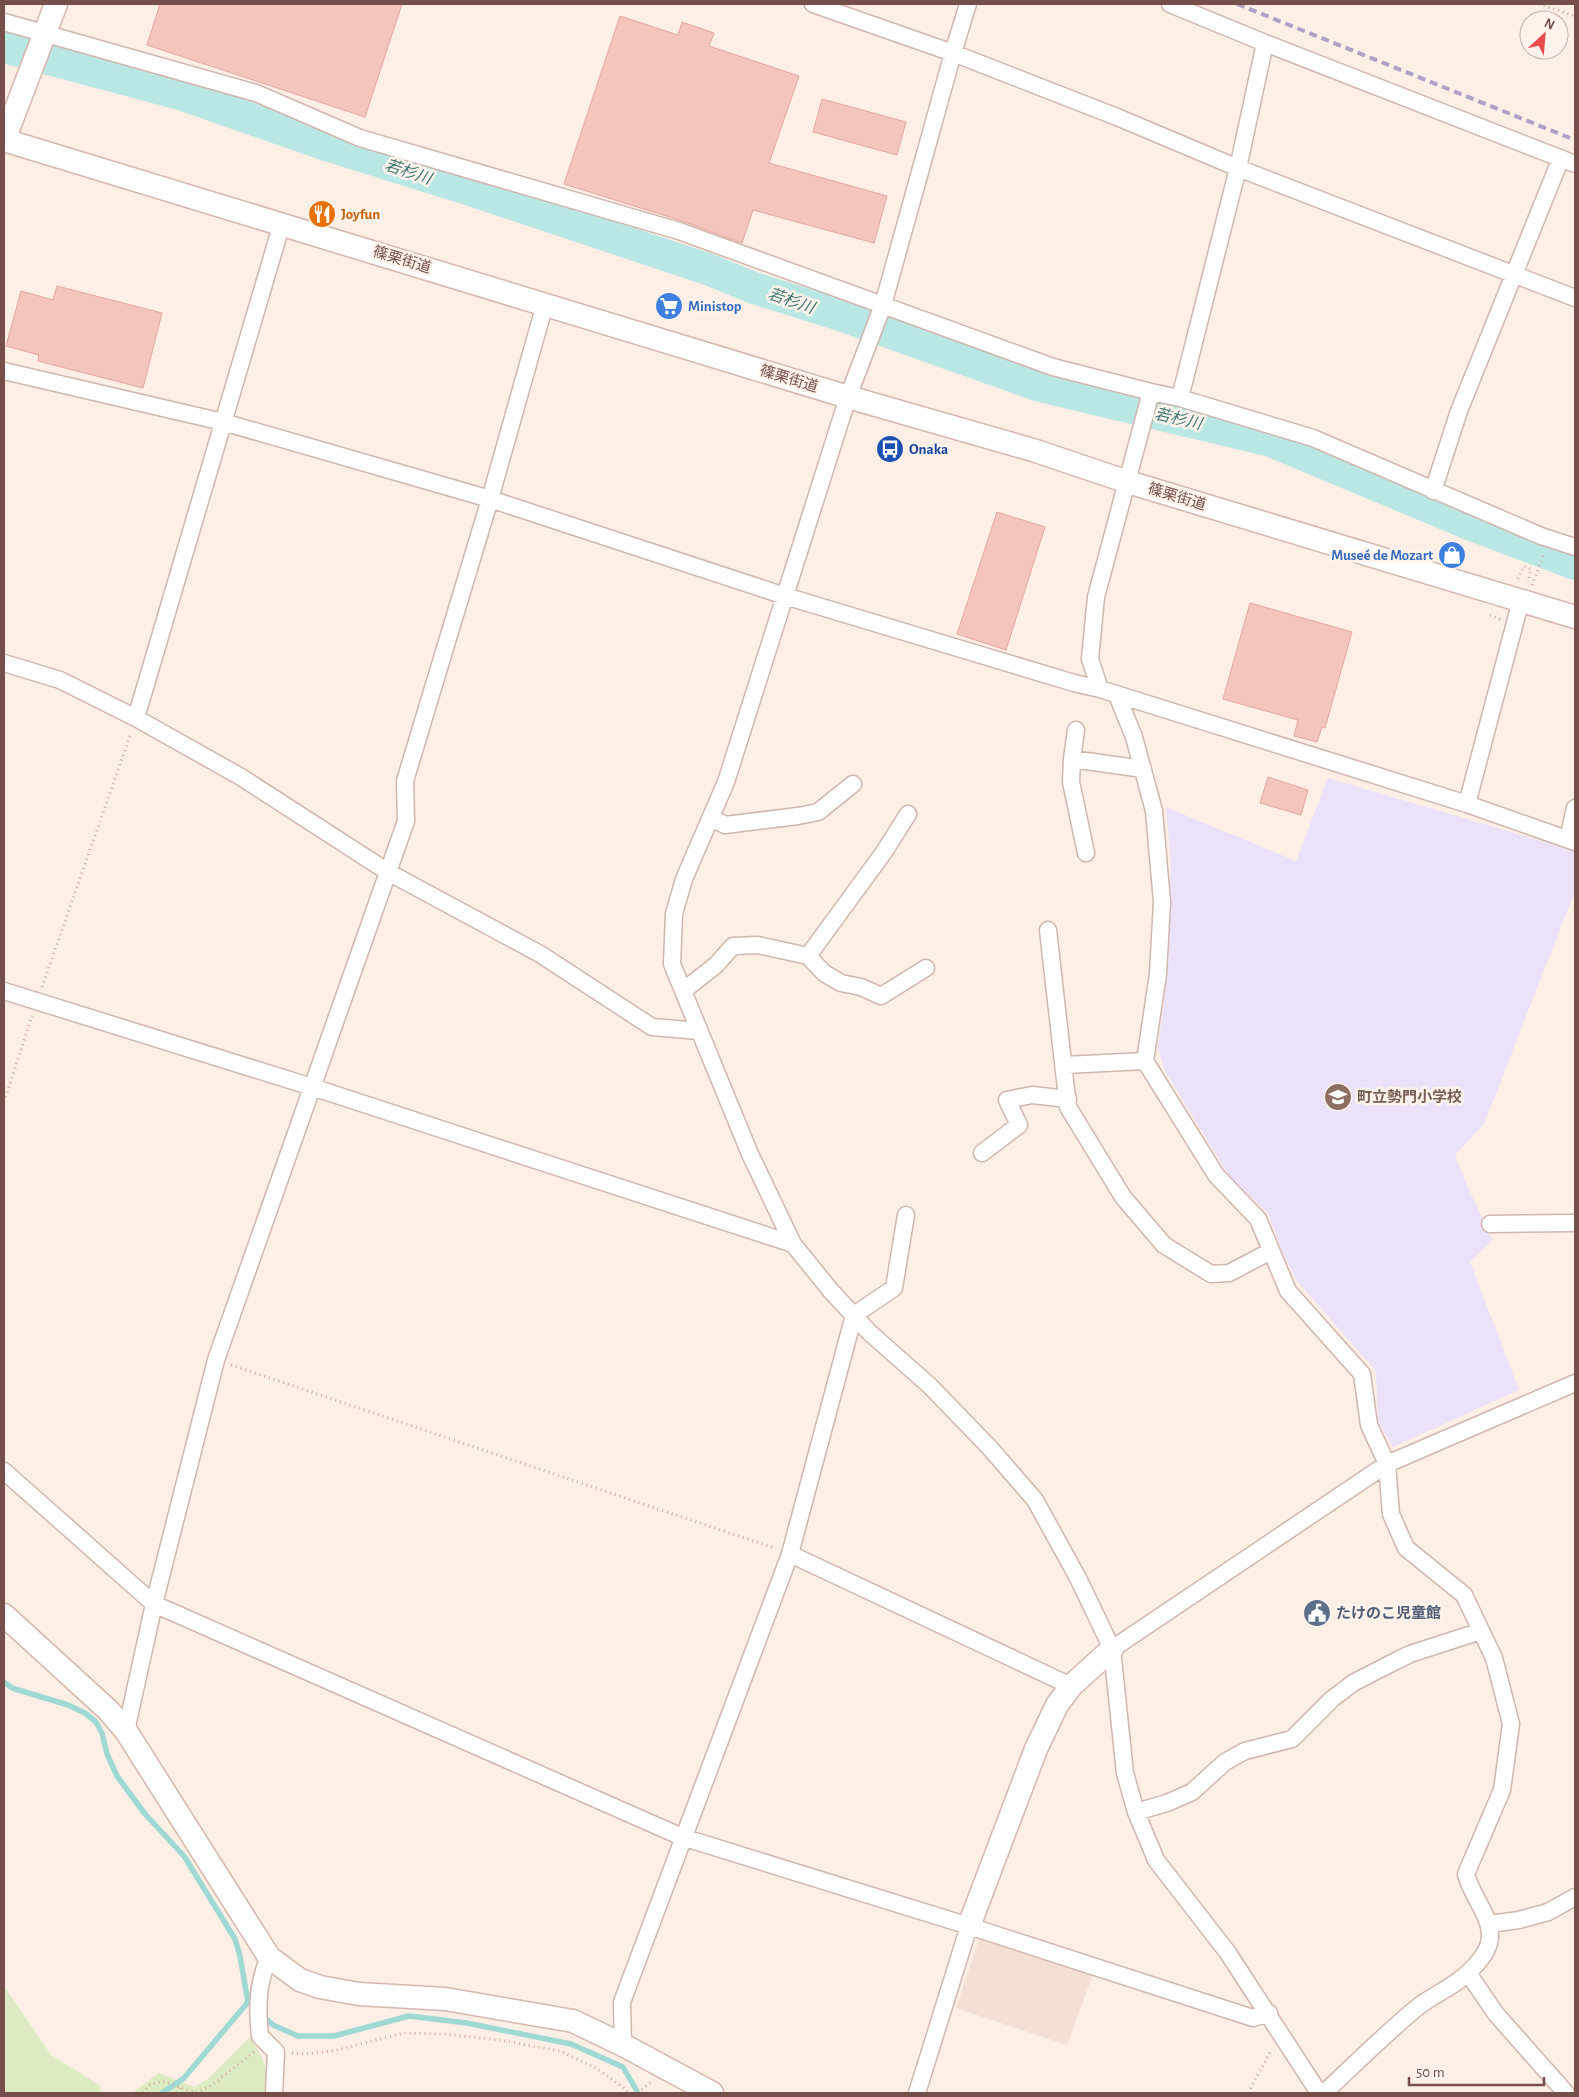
<svg xmlns="http://www.w3.org/2000/svg" width="1579" height="2097" viewBox="0 0 1579 2097" font-family="'Alegreya Sans','Noto Sans JP',sans-serif">
<rect width="100%" height="100%" fill="#fdeee6"/>
<path fill="#f5ded4" d="M980,1936L1093,1974L1067,2045L956,2008Z"/>
<path fill="#ebe2f9" d="M1328,778L1575,851V891L1484,1124L1455,1155L1468,1188L1493,1240L1470,1262L1519,1390L1393,1447L1378,1421L1376,1371L1297,1281L1282,1251L1268,1213L1230,1177L1165,1071L1158,1047L1164,1002L1169,938L1171,863L1166,807L1296,861Z"/>
<path fill="#ddebc3" d="M4,1986L51,2055L101,2086L100,2093H4Z
M250,2037C262,2057 270,2069 268,2093H132L159,2073L194,2087L208,2079Z"/>
<g fill="none" stroke-linecap="round" stroke-linejoin="round">
<path stroke="#9fd9d4" stroke-width="5.5" d="M4,1682L12,1688L68,1705L85,1713L96,1722L102,1733L107,1754L117,1776L145,1814L184,1856L235,1939L240,1956L248,2002L256,2009
M262,2015L273,2025L298,2036H334L409,2016L467,2023L571,2044L623,2067L638,2093
M162,2093L184,2078L248,2002"/>
<path stroke="#b9e7e3" stroke-width="32" d="M4,47L180,94L323,144L464,188L710,270L754,288L840,315L1040,386L1271,441L1469,524L1575,564"/>
</g>
<path fill="#f3c5bd" stroke="#e6a79d" d="M160,4H402L365,117L147,45Z
M620,16L678,35L682,22L714,33L709,46L799,76L769,163L887,196L874,243L753,210L742,243L682,221L564,184Z
M822,99L906,122L897,155L813,132Z
M57,286L162,313L143,388L38,361L39,355L6,346L21,291L53,300Z
M997,512L1045,527L1006,650L957,634Z
M1250,603L1352,632L1325,728L1322,727L1317,742L1294,736L1298,720L1223,699Z
M1268,777L1308,790L1301,815L1260,803Z"/>
<g fill="none" stroke-linecap="round" stroke-linejoin="round">
<g stroke="#d1b6ae" stroke-width="19">
<path id="street" d="M813,4L953,53L1117,117L1238,168L1575,298
M968,4L953,53L883,305L848,397L726,782L684,879L674,914L672,964L750,1154L793,1244L831,1291L869,1332L930,1386L989,1447L1035,1500L1078,1578L1112,1649L1125,1773L1136,1812L1156,1860L1228,1953L1319,2093
M1170,4L1265,43L1575,164
M4,22L256,93L360,138L679,231L1053,367L1151,392L1180,398L1313,438L1541,536L1575,547
M4,371L223,422L490,499L785,596L1074,683L1100,689L1467,804L1575,842
M1180,398L1238,168L1265,43
M1433,491L1459,411L1561,158
M4,663L60,680L136,718L241,777L388,872L540,954L652,1027L699,1031
M1100,689L1090,659L1096,597L1151,392
M1117,695L1134,737L1154,811L1162,902L1158,974L1145,1061L1216,1175L1258,1219L1288,1291L1362,1374L1369,1425L1387,1464L1391,1514L1406,1548L1464,1595L1494,1658L1511,1724L1502,1790L1466,1874C1471,1895 1491,1916 1490,1937C1489,1951 1479,1962 1469,1972C1455,1986 1435,1994 1419,2006C1386,2033 1355,2064 1324,2093
M136,718L282,223
M1072,759L1076,730
M1467,804L1521,600
M711,818L725,825L798,816L818,812L853,784
M1568,839L1575,808
M1086,853L1071,782L1072,759L1143,769
M1048,930L1068,1107L1123,1197L1164,1245L1211,1274L1229,1273L1271,1251
M808,956L884,852L908,814
M4,991L312,1087L793,1244
M683,991L716,965L733,946L758,945L808,956L824,973L841,983L861,987L881,996L926,968
M1065,1065L1145,1061
M982,1153L1019,1125L1007,1100L1032,1095L1068,1099
M1490,1224L1575,1223
M4,1471L154,1604L682,1837L969,1926L1253,2018L1269,2013
M790,1554L1071,1686
M1112,1649L1387,1464L1575,1383
M126,1731L154,1604L216,1360L406,821L405,781L490,499L545,304
M1136,1812L1167,1803L1192,1792L1225,1762L1245,1751L1292,1739L1332,1699L1353,1683L1380,1669L1410,1654L1481,1631
M1490,1924L1519,1920L1548,1912L1575,1897
M269,1957C257,1985 257,2007 260,2036L276,2052L274,2093
M1468,1973L1496,2014L1566,2093
M623,2045L622,2002L790,1554L854,1315L894,1288L906,1215
M917,2093L969,1926"/>
</g>
<g stroke="#d7b6ad" stroke-width="25">
<path id="secondary" d="M4,140L848,397L1033,450L1128,482L1575,617
M4,140L56,4
M4,1615L108,1710L126,1731L269,1957L300,1980L320,1987L359,1994L445,1999L573,2021L623,2045L712,2093
M969,1926L1036,1749L1057,1705L1071,1686L1112,1649"/>
</g>
<path stroke="#d8a89f" stroke-width="3" stroke-dasharray="1 4" stroke-linecap="butt" d="M1539,4L1575,16
M1518,579L1524,566L1531,569L1528,582
M1532,585L1544,553
M1490,615L1501,620
M42,987L131,733
M4,1102L32,1016
M231,1365L774,1548
M292,2053L304,2054L332,2051L404,2033L444,2034L500,2040L560,2051L596,2068L624,2088L628,2093
M143,2093L149,2085L163,2081L195,2093L209,2087L254,2052
M177,2093L180,2088
M638,2093L652,2081
M1248,2093L1272,2049"/>
<use href="#street" stroke="#fff" stroke-width="16"/>
<use href="#secondary" stroke="#fff" stroke-width="22"/>
<path stroke="#aea3c7" stroke-width="4" stroke-dasharray="8 5" stroke-linecap="butt" d="M1237,4L1575,140"/>
</g>
<defs>
<g id="restaurant-disc" transform="scale(1.4375)"><circle r="9.5" fill="#e8710a" stroke="#fff3ec"/><path d="M-5-6h1v4h1v-4h1v4h1v-4h1v5L-1.5 .5V6h-2V.5L-5-1ZM5-6V6H3V1.5H1.5Q1.5-4 5-6Z" fill="#fff"/></g>
<g id="supermarket-disc" transform="scale(1.4375)"><circle r="9.5" fill="#3f7fe0" stroke="#fff3ec"/><path d="M-6-5.5h2.5l.6 2H6L4.5 2H-2.5L-4.4-4H-6ZM-1.5 3.2a1.3 1.3 0 1 0 .1 0ZM3 3.2a1.3 1.3 0 1 0 .1 0Z" fill="#fff"/></g>
<g id="bus-disc" transform="scale(1.4375)"><circle r="9.5" fill="#1a4fb4" stroke="#fff3ec"/><path d="M-5-6H5V4H4V6H2V4H-2V6H-4V4H-5ZM-3.5-4V0h7V-4ZM-3.5 1.2v1.5H-2V1.2ZM2 1.2v1.5H3.5V1.2Z" fill="#fff"/></g>
<g id="shop-disc" transform="scale(1.4375)"><circle r="9.5" fill="#3f7fe0" stroke="#fff3ec"/><path d="M-5-2.5h2.3a2.7 3.5 0 0 1 5.4 0H5L5.5 6h-11ZM-1.5-2.5h3a1.5 2.3 0 0 0-3 0Z" fill="#fff"/></g>
<g id="school-disc" transform="scale(1.4375)"><circle r="9.5" fill="#8d6e63" stroke="#fff3ec"/><path d="M0-5L7-2L0 1L-7-2ZM-4 1L0 2.5L4 1V4Q0 6-4 4Z" fill="#fff"/></g>
<g id="civic-disc" transform="scale(1.4375)"><circle r="9.5" fill="#5c6f8a" stroke="#fff3ec"/><path d="M-.6-6.5H3V-4.5H.6V-3L4-1V1h2V6H-6V1h2V-1L-.6-3ZM-1.2 2.5V6h2.4V2.5Z" fill="#fff"/></g>
</defs>
<g fill-rule="evenodd">
<use href="#restaurant-disc" x="322" y="214"/>
<use href="#supermarket-disc" x="669" y="306"/>
<use href="#bus-disc" x="890" y="449"/>
<use href="#shop-disc" x="1452" y="555"/>
<use href="#school-disc" x="1338" y="1097"/>
<use href="#civic-disc" x="1317" y="1613"/>
</g>
<g text-anchor="middle" dominant-baseline="central" stroke-width="5" stroke-linejoin="round" paint-order="stroke">
<g font-size="15" font-weight="bold" fill="#c56008" stroke="#fff3ec" text-anchor="start">
<text x="341" y="214">Joyfun</text>
</g>
<g font-size="15" fill="#774f4a" stroke="#fff3ec">
<text transform="translate(402 260) rotate(17)">篠栗街道</text>
<text transform="translate(789 379) rotate(17)">篠栗街道</text>
<text transform="translate(1177 497) rotate(17)">篠栗街道</text>
</g>
<g font-size="15" font-weight="bold" fill="#366cbe" stroke="#fff3ec" text-anchor="start">
<text x="688" y="306">Ministop</text>
<text x="1433" y="555" text-anchor="end">Museé de Mozart</text>
</g>
<g font-size="15" font-weight="bold" fill="#164399" stroke="#fff3ec" text-anchor="start">
<text x="909" y="449">Onaka</text>
</g>
<g font-size="15" font-weight="bold" fill="#785e54" stroke="#fff3ec" text-anchor="start">
<text x="1357" y="1097">町立勢門小学校</text>
</g>
<g font-size="15" font-weight="bold" fill="#4e5e75" stroke="#fff3ec" text-anchor="start">
<text x="1336" y="1613">たけのこ児童館</text>
</g>
<g font-size="16" font-style="italic" fill="#3a7571" stroke="#fff3ec">
<text transform="translate(408 172) rotate(18)">若杉川</text>
<text transform="translate(791 301) rotate(19)">若杉川</text>
<text transform="translate(1178 419) rotate(13)">若杉川</text>
</g>
</g>
<rect width="1579" height="2097" fill="none" stroke="#774f4a" stroke-width="10"/>
<g transform="translate(1544 35) rotate(26)"><circle r="24" fill="#fff3ec" stroke="#c9b1ab"/>
<path d="M0-4L9 19L0 12L-9 19Z" fill="#e9494b"/>
<text y="-8" font-size="14" font-weight="bold" text-anchor="middle" fill="#774f4a">N</text>
</g>
<path d="M1409 2077v8h135v-8" fill="none" stroke="#774f4a" stroke-width="2.5"/>
<text x="1416" y="2077" font-size="15" fill="#774f4a" stroke="#fff3ec" stroke-width="4" paint-order="stroke">50 m</text>
</svg>
